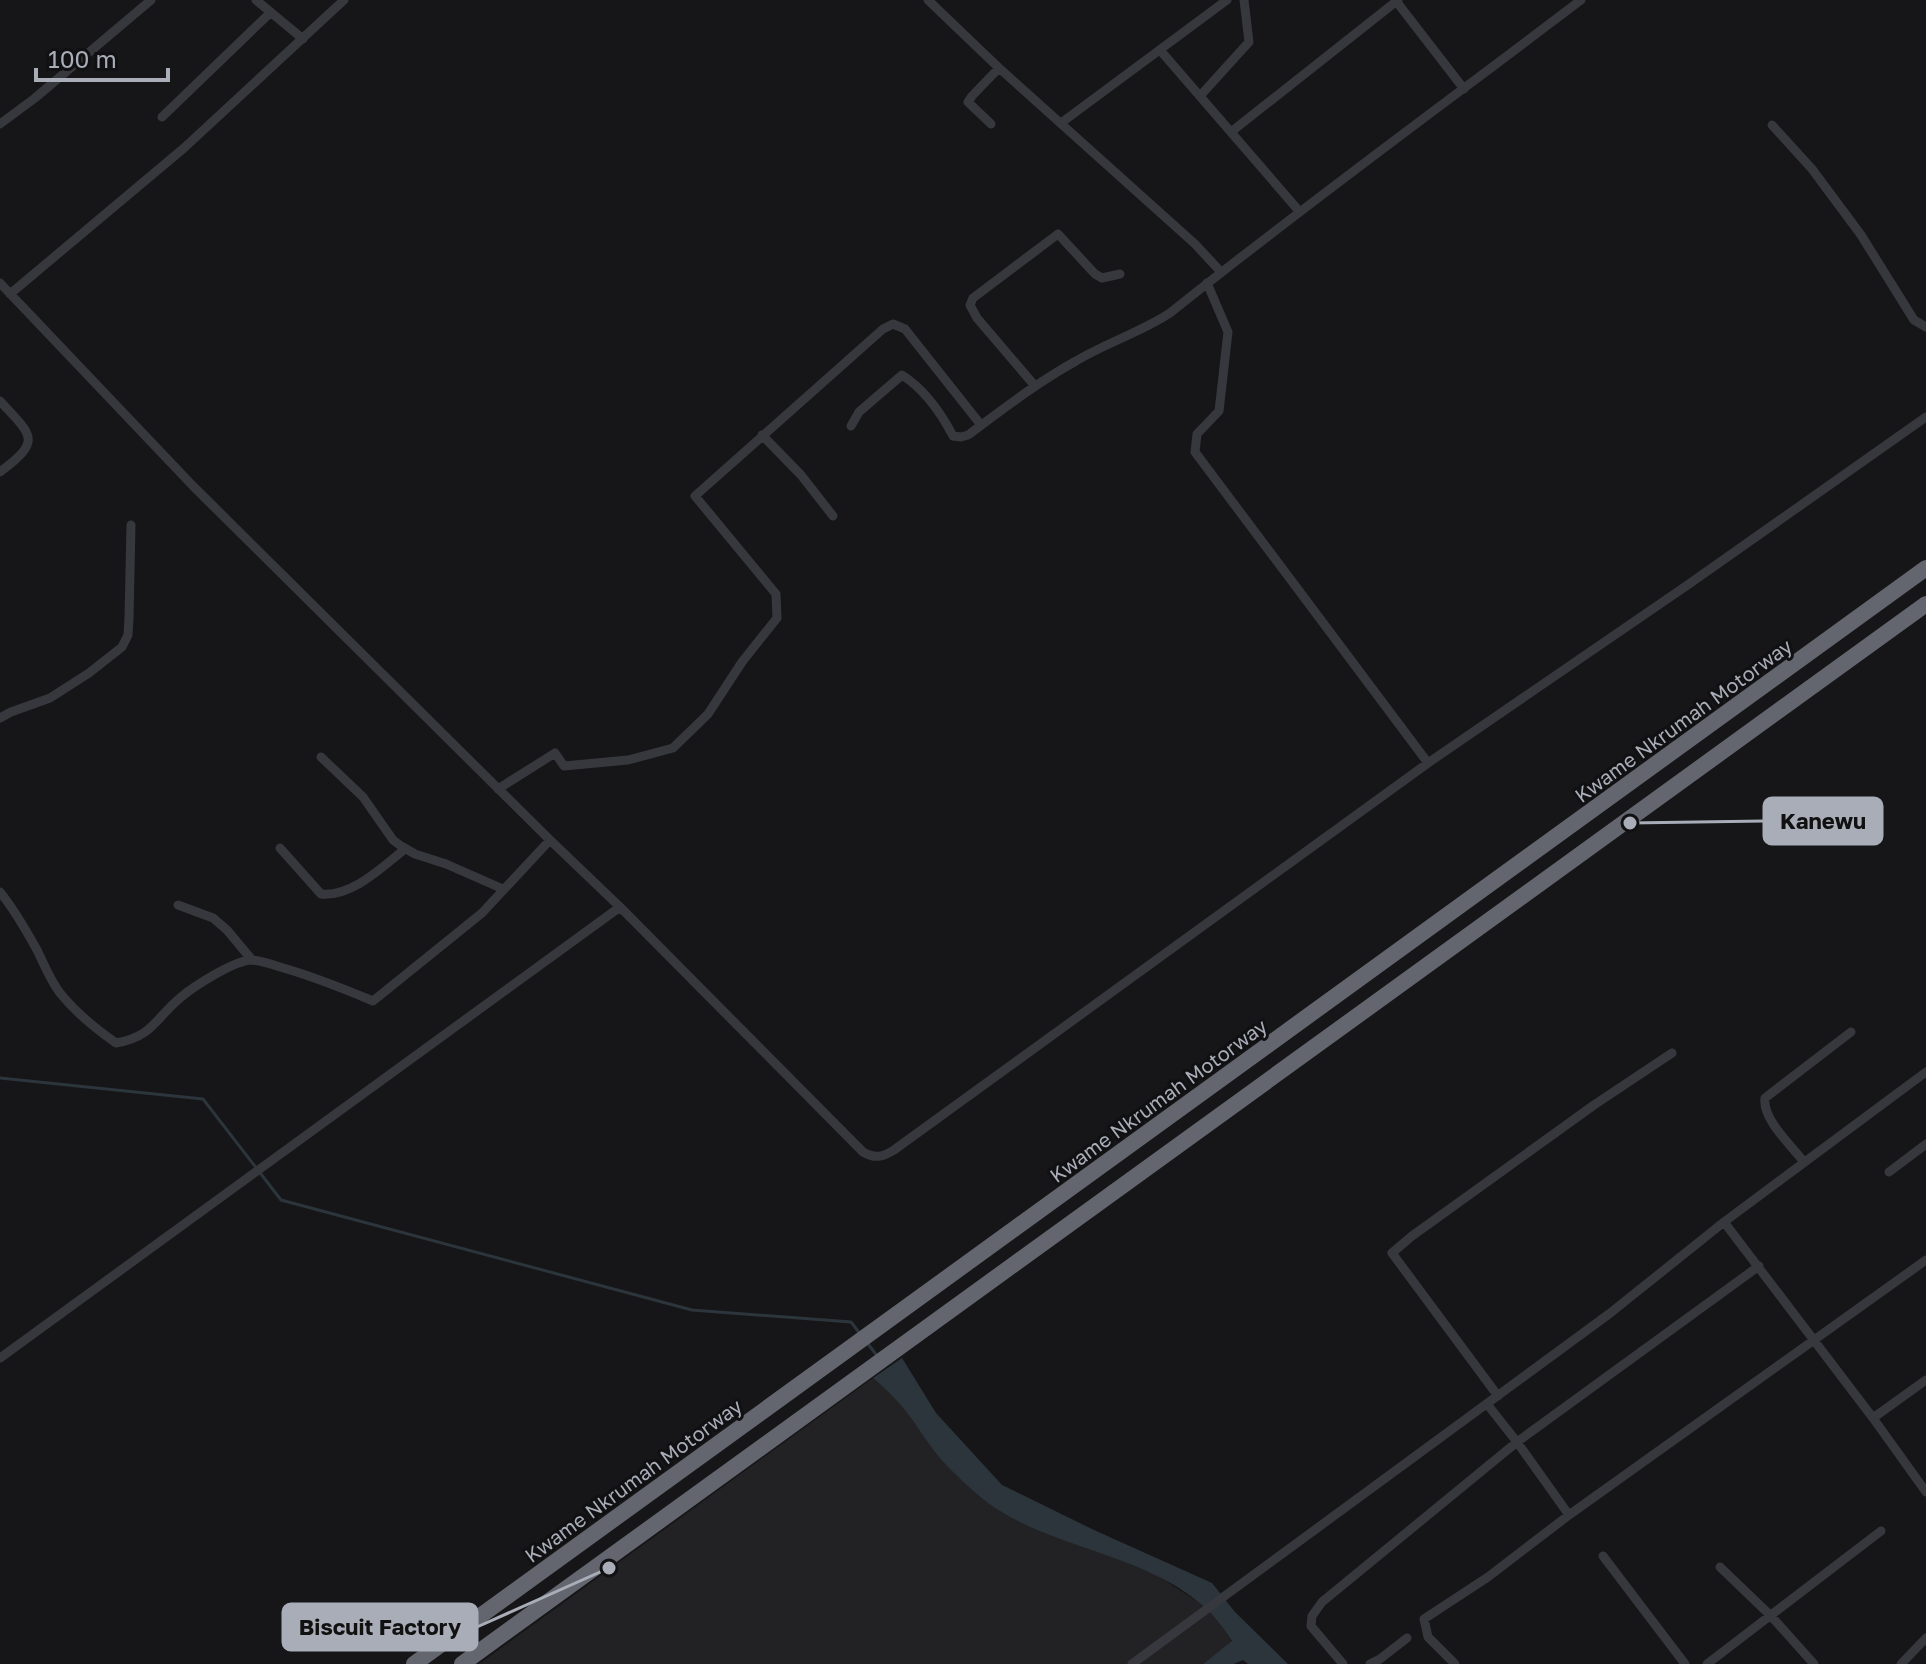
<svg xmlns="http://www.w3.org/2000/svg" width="1926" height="1664" viewBox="0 0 1926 1664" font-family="'Golos Text',sans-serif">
<rect width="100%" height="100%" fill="#161618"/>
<path fill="#222225" d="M873,1378L899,1402L941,1459L1112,1556L1155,1574L1198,1602L1221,1624L1232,1642L1203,1664H479Z"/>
<path fill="#2c353c" d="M902,1358L936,1413L1002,1485L1094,1530L1212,1583L1235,1612L1288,1664H1248L1243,1660L1234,1664H1203L1232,1641C1179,1553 1064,1558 988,1503C974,1492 951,1471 939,1457C925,1440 914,1420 899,1403C891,1394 882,1386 873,1378Z"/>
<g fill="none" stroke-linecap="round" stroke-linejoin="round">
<path stroke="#2c353c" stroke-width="3" d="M0,1078L203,1099L281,1200L692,1310L851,1322L861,1335
M868,1344L878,1357"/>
<path stroke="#37383d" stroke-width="9" d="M256,0L303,39
M928,0L999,68L1195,244L1221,272
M1396,1L1464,89
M1160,50L1299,211
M1200,96L1249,42L1244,0
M162,117L271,12
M1061,123L1227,0
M0,124L35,98L151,0
M991,124L968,102L972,96L999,68
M1772,125L1812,169L1861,235L1914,320L1926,327
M1231,132L1398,0
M0,283L193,486L550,840L620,907L863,1152C875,1159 883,1157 894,1150L1428,763L1689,584L1926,417
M1207,283L1228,332L1219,411L1197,434L1195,452L1428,763
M10,294L184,148L344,0
M1035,386L977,318L970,305L973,298L1058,234L1095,274L1102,278L1120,274
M0,401C32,436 43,440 0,472
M851,426L859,412L902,375C924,389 941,413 953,436L961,437L968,435C1003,409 1038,382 1076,361C1106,343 1141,332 1170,313C1305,205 1444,104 1581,0
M762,435L801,475L833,516
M0,718L11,712L50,698L89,673L122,647L128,635L129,618L131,525
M321,757L363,797L393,840L401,846L415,854L446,864L503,889
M498,789L555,753L564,766L628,760L673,748L708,714L742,662L777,618L776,594L695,496L883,329L893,324L905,329L981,425
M280,848L321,894C352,897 382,867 405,849
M0,892C14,909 26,930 37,950C44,964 50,980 60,993C76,1013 96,1029 116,1043C152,1037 155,1019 180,998C194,986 232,962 250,960C259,960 271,964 280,967C312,976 342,988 373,1001L482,913L550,840
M178,905L213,918L227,930L252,960
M1804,1162C1791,1145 1762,1119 1765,1098L1851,1032
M1889,1172L1926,1144
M1724,1222L1873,1418L1926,1492
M0,1358L620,907
M1498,1396L1392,1253L1412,1236L1594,1105L1672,1053
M1487,1404L1517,1442L1569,1515
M1873,1418L1926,1380
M1603,1556L1685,1664
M1720,1567L1771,1616L1814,1664
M1132,1664L1609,1314L1724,1222L1926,1072
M1343,1664L1311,1626L1312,1616L1322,1602L1517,1442L1759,1266
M1370,1664L1380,1659L1407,1638
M1455,1664L1428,1637L1424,1619L1488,1577L1569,1515L1926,1260
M1707,1664L1881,1531
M1901,1664L1926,1638"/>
<path stroke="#63666e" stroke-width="16" d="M414,1664L1926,568
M462,1664L1926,604"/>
</g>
<g text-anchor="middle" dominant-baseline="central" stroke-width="6" stroke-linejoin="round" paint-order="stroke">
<g font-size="20" fill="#a8adb8" stroke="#111113">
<text transform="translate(1683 720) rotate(-36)">Kwame Nkrumah Motorway</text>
<text transform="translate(1158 1100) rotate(-36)">Kwame Nkrumah Motorway</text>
<text transform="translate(633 1480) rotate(-36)">Kwame Nkrumah Motorway</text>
</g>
</g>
<path fill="none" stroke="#a8adb8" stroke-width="3" d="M1630 823L1764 821M609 1568L477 1627"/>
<g fill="#a8adb8" stroke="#111113" stroke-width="3">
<circle cx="1630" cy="823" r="8"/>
<circle cx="609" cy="1568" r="8"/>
</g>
<g fill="#a8adb8" stroke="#a8adb8" stroke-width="3">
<rect x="1764" y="798" width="118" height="46" rx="8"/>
<rect x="283" y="1604" width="194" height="46" rx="8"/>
</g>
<g font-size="22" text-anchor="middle" font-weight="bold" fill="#111">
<text x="1823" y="829">Kanewu</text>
<text x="380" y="1635">Biscuit Factory</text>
</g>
<path d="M36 68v12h132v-12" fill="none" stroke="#a8adb8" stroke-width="4"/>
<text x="48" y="68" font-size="24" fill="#a8adb8" stroke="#111113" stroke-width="6" paint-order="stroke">100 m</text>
</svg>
